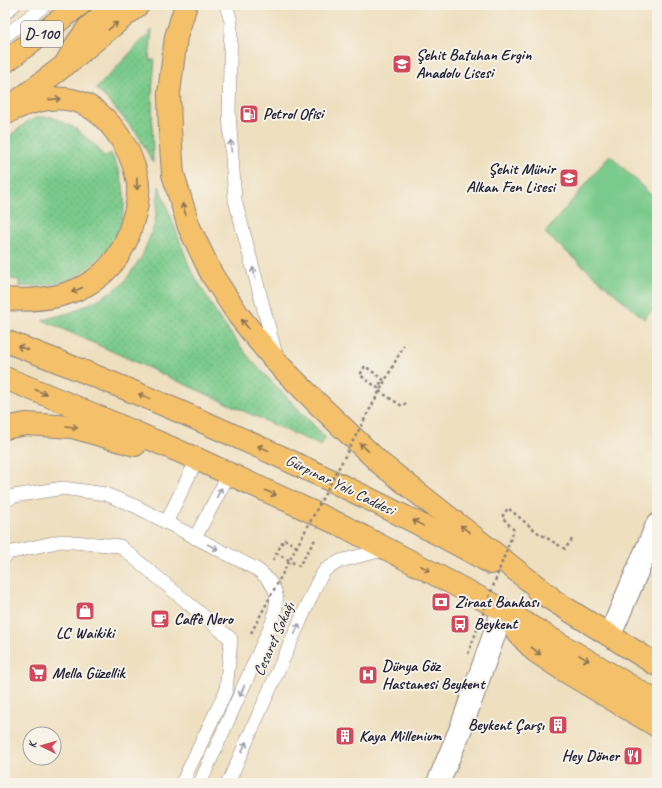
<svg xmlns="http://www.w3.org/2000/svg" width="662" height="788" viewBox="0 0 662 788" font-family="Caveat,sans-serif">
<defs>
<pattern id="grass-dots" width="8" height="8" patternUnits="userSpaceOnUse"><rect width="8" height="8" fill="#7aca8b"/><path d="M2 2h.1M6 6h.1" fill="none" stroke="#69ad79" stroke-width="1.8" stroke-linecap="round"/></pattern>
</defs>
<rect width="100%" height="100%" fill="#f7f3e8"/>
<filter id="ink" filterUnits="userSpaceOnUse"><feTurbulence type="fractalNoise" baseFrequency=".025" numOctaves="2"/><feDisplacementMap in="SourceGraphic" scale="8" xChannelSelector="R" yChannelSelector="G"/><feConvolveMatrix kernelMatrix="1 2 1 2 8 2 1 2 1" color-interpolation-filters="sRGB"/></filter>
<filter id="wash" filterUnits="userSpaceOnUse"><feTurbulence type="fractalNoise" baseFrequency=".012" numOctaves="4" result="noise"/><feDisplacementMap in="SourceGraphic" scale="16" xChannelSelector="R" yChannelSelector="G"/><feGaussianBlur stdDeviation="0.9" result="paint"/><feColorMatrix in="noise" values="0 0 0 0 0 0 0 0 0 0 0 0 0 0 0 0 0 1.4 0 .05"/><feComposite in="paint" operator="in"/></filter>
<g filter="url(#wash)">
<rect width="100%" height="100%" fill="#eedfbf"/>
<path fill="url(#grass-dots)" stroke="#4e7663" d="M152,30L149,60H155L152,93L153,163L138,135L108,100L96,89Z
M39,117H52L75,128L96,146L104,157L111,153C117,166 123,179 124,194C126,205 121,229 115,238C107,250 91,267 78,275C63,285 36,287 19,286V280L5,278V140L27,122Z
M159,186L190,268L219,318L251,360L325,437L321,446L43,320L72,312L97,300L123,284L142,256L155,224Z"/>
<path fill="#7aca8b" stroke="#4e7663" d="M610,155L657,201V305L644,319L545,233Z"/>
</g>
<g filter="url(#ink)">
<g fill="none" stroke-linecap="round" stroke-linejoin="round">
<g stroke="#88807d" stroke-width="14">
<path id="lane" d="M226,5L231,21L229,113L235,200L276,355
M5,13L14,5
M5,36L45,5
M5,501L14,496L63,488L105,494L135,506L258,570C280,588 279,598 272,623L200,783
M166,523L197,459
M195,538L229,474
M5,557L8,553L61,541L120,546L231,639L226,691L182,783
M228,783L318,581L325,570L340,561L387,549"/>
</g>
<g stroke="#88807d" stroke-width="24">
<path id="street" d="M610,635L657,525
M438,783L461,728L503,610"/>
</g>
<g stroke="#88807d" stroke-width="24">
<path id="primary" d="M186,5L176,37L169,93L170,131L173,174L189,227L212,275L239,316L258,340L279,365L318,404L381,464L550,597
M14,104L65,65L138,5
M5,114C23,103 51,95 72,100C105,107 131,147 137,178C140,191 137,207 133,220C118,283 66,304 5,299
M5,341C99,376 190,415 281,457C352,490 423,524 491,563
M5,378L71,405L197,459L345,527L503,610L657,702
M5,428L26,424L72,427L135,445
M538,591L657,665
M508,617L518,633L535,651L565,671L657,726"/>
</g>
<g stroke="#88807d" stroke-width="24">
<path id="highway" d="M5,62L79,5
M65,65L76,45L88,28L114,5"/>
</g>
<path stroke="#88807d" stroke-width="2.5" stroke-dasharray="3 3" stroke-linecap="butt" d="M381,382L378,388L360,375L365,366L385,381
M379,391L402,406L406,403
M514,530L502,517L508,508L537,532L565,549L573,538
M276,553L299,566L316,538
M273,560L284,539L297,547"/>
<use href="#lane" stroke="#fff" stroke-width="13"/>
<use href="#street" stroke="#fff" stroke-width="22"/>
<use href="#primary" stroke="#f4c16a" stroke-width="22"/>
<use href="#highway" stroke="#f4c16a" stroke-width="22"/>
<path stroke="#88807d" stroke-width="2.5" stroke-dasharray="3 3" stroke-linecap="butt" d="M251,633L404,345
M468,654L514,530"/>
</g>
<defs><path id="oneway-shaft" d="M-6 0H5M1.5-3L5.5 0L1.5 3" fill="none" stroke-width="1.6" stroke-linecap="round" stroke-linejoin="round"/></defs>
<g stroke="#8b7252">
<use href="#oneway-shaft" transform="translate(113 26) rotate(-39)"/>
<use href="#oneway-shaft" transform="translate(55 99) rotate(-6)"/>
<use href="#oneway-shaft" transform="translate(137 184) rotate(88)"/>
<use href="#oneway-shaft" transform="translate(184 209) rotate(-107)"/>
<use href="#oneway-shaft" transform="translate(77 290) rotate(156)"/>
<use href="#oneway-shaft" transform="translate(245 324) rotate(-128)"/>
<use href="#oneway-shaft" transform="translate(23 348) rotate(-160)"/>
<use href="#oneway-shaft" transform="translate(41 392) rotate(23)"/>
<use href="#oneway-shaft" transform="translate(144 396) rotate(-158)"/>
<use href="#oneway-shaft" transform="translate(72 427) rotate(9)"/>
<use href="#oneway-shaft" transform="translate(364 447) rotate(-136)"/>
<use href="#oneway-shaft" transform="translate(263 448) rotate(-155)"/>
<use href="#oneway-shaft" transform="translate(271 493) rotate(25)"/>
<use href="#oneway-shaft" transform="translate(418 523) rotate(-151)"/>
<use href="#oneway-shaft" transform="translate(465 529) rotate(-142)"/>
<use href="#oneway-shaft" transform="translate(425 568) rotate(28)"/>
<use href="#oneway-shaft" transform="translate(536 651) rotate(40)"/>
<use href="#oneway-shaft" transform="translate(584 658) rotate(31)"/>
</g>
<g stroke="#9c9ca7">
<use href="#oneway-shaft" transform="translate(231 146) rotate(-94)"/>
<use href="#oneway-shaft" transform="translate(254 273) rotate(-104)"/>
<use href="#oneway-shaft" transform="translate(219 493) rotate(-62)"/>
<use href="#oneway-shaft" transform="translate(213 547) rotate(27)"/>
<use href="#oneway-shaft" transform="translate(297 629) rotate(-66)"/>
<use href="#oneway-shaft" transform="translate(242 691) rotate(114)"/>
<use href="#oneway-shaft" transform="translate(244 747) rotate(-66)"/>
</g>
</g>
<defs>
<g id="school-square" transform="scale(1)"><rect x="-9" y="-9" width="18" height="18" rx="4" fill="#d1495b" stroke="#f7f3e8"/><path d="M0-5L7-2L0 1L-7-2ZM-4 1L0 2.5L4 1V4Q0 6-4 4Z" fill="#fff"/></g>
<g id="fuel-square" transform="scale(1)"><rect x="-9" y="-9" width="18" height="18" rx="4" fill="#d1495b" stroke="#f7f3e8"/><path d="M-5.5-6h7V0h2V4h1.3V-2.5L3-4.5l.8-.8L6-3V5H2.5V1h-1V6h-7ZM-4.2-4.7v3.2H.2V-4.7Z" fill="#fff"/></g>
<g id="bank-square" transform="scale(1)"><rect x="-9" y="-9" width="18" height="18" rx="4" fill="#d1495b" stroke="#f7f3e8"/><path d="M-6-4H6V4H-6ZM0-2.3a2.3 2.3 0 1 0 0 4.6a2.3 2.3 0 1 0 0-4.6Z" fill="#fff"/></g>
<g id="shop-square" transform="scale(1)"><rect x="-9" y="-9" width="18" height="18" rx="4" fill="#d1495b" stroke="#f7f3e8"/><path d="M-5-2.5h2.3a2.7 3.5 0 0 1 5.4 0H5L5.5 6h-11ZM-1.5-2.5h3a1.5 2.3 0 0 0-3 0Z" fill="#fff"/></g>
<g id="cafe-square" transform="scale(1)"><rect x="-9" y="-9" width="18" height="18" rx="4" fill="#d1495b" stroke="#f7f3e8"/><path d="M-5.5-4.5H6V0H3Q3 3.5 0 3.5H-2.5Q-5.5 3.5-5.5 0ZM3-3.2v2h1.7v-2ZM-6 4.5H4V6H-6Z" fill="#fff"/></g>
<g id="bus-square" transform="scale(1)"><rect x="-9" y="-9" width="18" height="18" rx="4" fill="#d1495b" stroke="#f7f3e8"/><path d="M-5-6H5V4H4V6H2V4H-2V6H-4V4H-5ZM-3.5-4V0h7V-4ZM-3.5 1.2v1.5H-2V1.2ZM2 1.2v1.5H3.5V1.2Z" fill="#fff"/></g>
<g id="supermarket-square" transform="scale(1)"><rect x="-9" y="-9" width="18" height="18" rx="4" fill="#d1495b" stroke="#f7f3e8"/><path d="M-6-5.5h2.5l.6 2H6L4.5 2H-2.5L-4.4-4H-6ZM-1.5 3.2a1.3 1.3 0 1 0 .1 0ZM3 3.2a1.3 1.3 0 1 0 .1 0Z" fill="#fff"/></g>
<g id="hospital-square" transform="scale(1)"><rect x="-9" y="-9" width="18" height="18" rx="4" fill="#d1495b" stroke="#f7f3e8"/><path d="M-5-5h3v3.5h4V-5h3V5h-3V1.5h-4V5h-3Z" fill="#fff"/></g>
<g id="building-square" transform="scale(1)"><rect x="-9" y="-9" width="18" height="18" rx="4" fill="#d1495b" stroke="#f7f3e8"/><path d="M-4-6H4V6H1V3H-1V6H-4ZM-2.5-4.3h1.7v1.8h-1.7ZM.8-4.3h1.7v1.8H.8ZM-2.5-1h1.7V.8h-1.7ZM.8-1h1.7V.8H.8Z" fill="#fff"/></g>
<g id="restaurant-square" transform="scale(1)"><rect x="-9" y="-9" width="18" height="18" rx="4" fill="#d1495b" stroke="#f7f3e8"/><path d="M-5-6h1v4h1v-4h1v4h1v-4h1v5L-1.5 .5V6h-2V.5L-5-1ZM5-6V6H3V1.5H1.5Q1.5-4 5-6Z" fill="#fff"/></g>
</defs>
<g fill-rule="evenodd">
<use href="#school-square" x="402" y="64"/>
<use href="#fuel-square" x="249" y="114"/>
<use href="#school-square" x="569" y="178"/>
<use href="#bank-square" x="441" y="602"/>
<use href="#shop-square" x="85" y="611"/>
<use href="#cafe-square" x="160" y="619"/>
<use href="#bus-square" x="460" y="624"/>
<use href="#supermarket-square" x="38" y="673"/>
<use href="#hospital-square" x="368" y="675"/>
<use href="#building-square" x="558" y="725"/>
<use href="#building-square" x="345" y="736"/>
<use href="#restaurant-square" x="633" y="756"/>
</g>
<g text-anchor="middle" dominant-baseline="central" stroke-width="4" stroke-linejoin="round" paint-order="stroke">
<rect fill="#f7f3e8" stroke="#62616f" stroke-width="1" x="21" y="21" width="42" height="26" rx="3"/>
<g font-size="15" font-weight="bold" fill="#22223b">
<text x="42" y="34">D-100</text>
</g>
<g font-size="16" font-weight="bold" fill="#22223b" stroke="#f7f3e8" text-anchor="start">
<text x="416" y="55">Şehit Batuhan Ergin<tspan x="416" dy="18">Anadolu Lisesi</tspan></text>
<text x="263" y="114">Petrol Ofisi</text>
<text x="555" y="169" text-anchor="end">Şehit Münir<tspan x="555" dy="18">Alkan Fen Lisesi</tspan></text>
<text x="455" y="602">Ziraat Bankası</text>
<text x="174" y="619">Caffè Nero</text>
<text x="474" y="624">Beykent</text>
<text x="85" y="633" text-anchor="middle">LC Waikiki</text>
<text x="382" y="666">Dünya Göz<tspan x="382" dy="18">Hastanesi Beykent</tspan></text>
<text x="52" y="673">Mella Güzellik</text>
<text x="544" y="725" text-anchor="end">Beykent Çarşı</text>
<text x="359" y="736">Kaya Millenium</text>
<text x="619" y="756" text-anchor="end">Hey Döner</text>
</g>
<g font-size="16" fill="#22223b" stroke="#f7f3e8">
<text transform="translate(340 485) rotate(26)">Gürpınar Yolu Caddesi</text>
<text transform="translate(274 639) rotate(-66)">Cesaret Sokağı</text>
</g>
</g>
<rect width="662" height="788" fill="none" stroke="#f7f3e8" stroke-width="20"/>
<g transform="translate(42 746) rotate(275)"><circle r="19" fill="#f7f3e8" stroke="#a29fa3"/>
<path d="M0-3L7 15L0 10L-7 15Z" fill="#d1495b"/>
<text y="-6" font-size="11" font-weight="bold" text-anchor="middle" fill="#22223b">K</text>
</g>
</svg>
